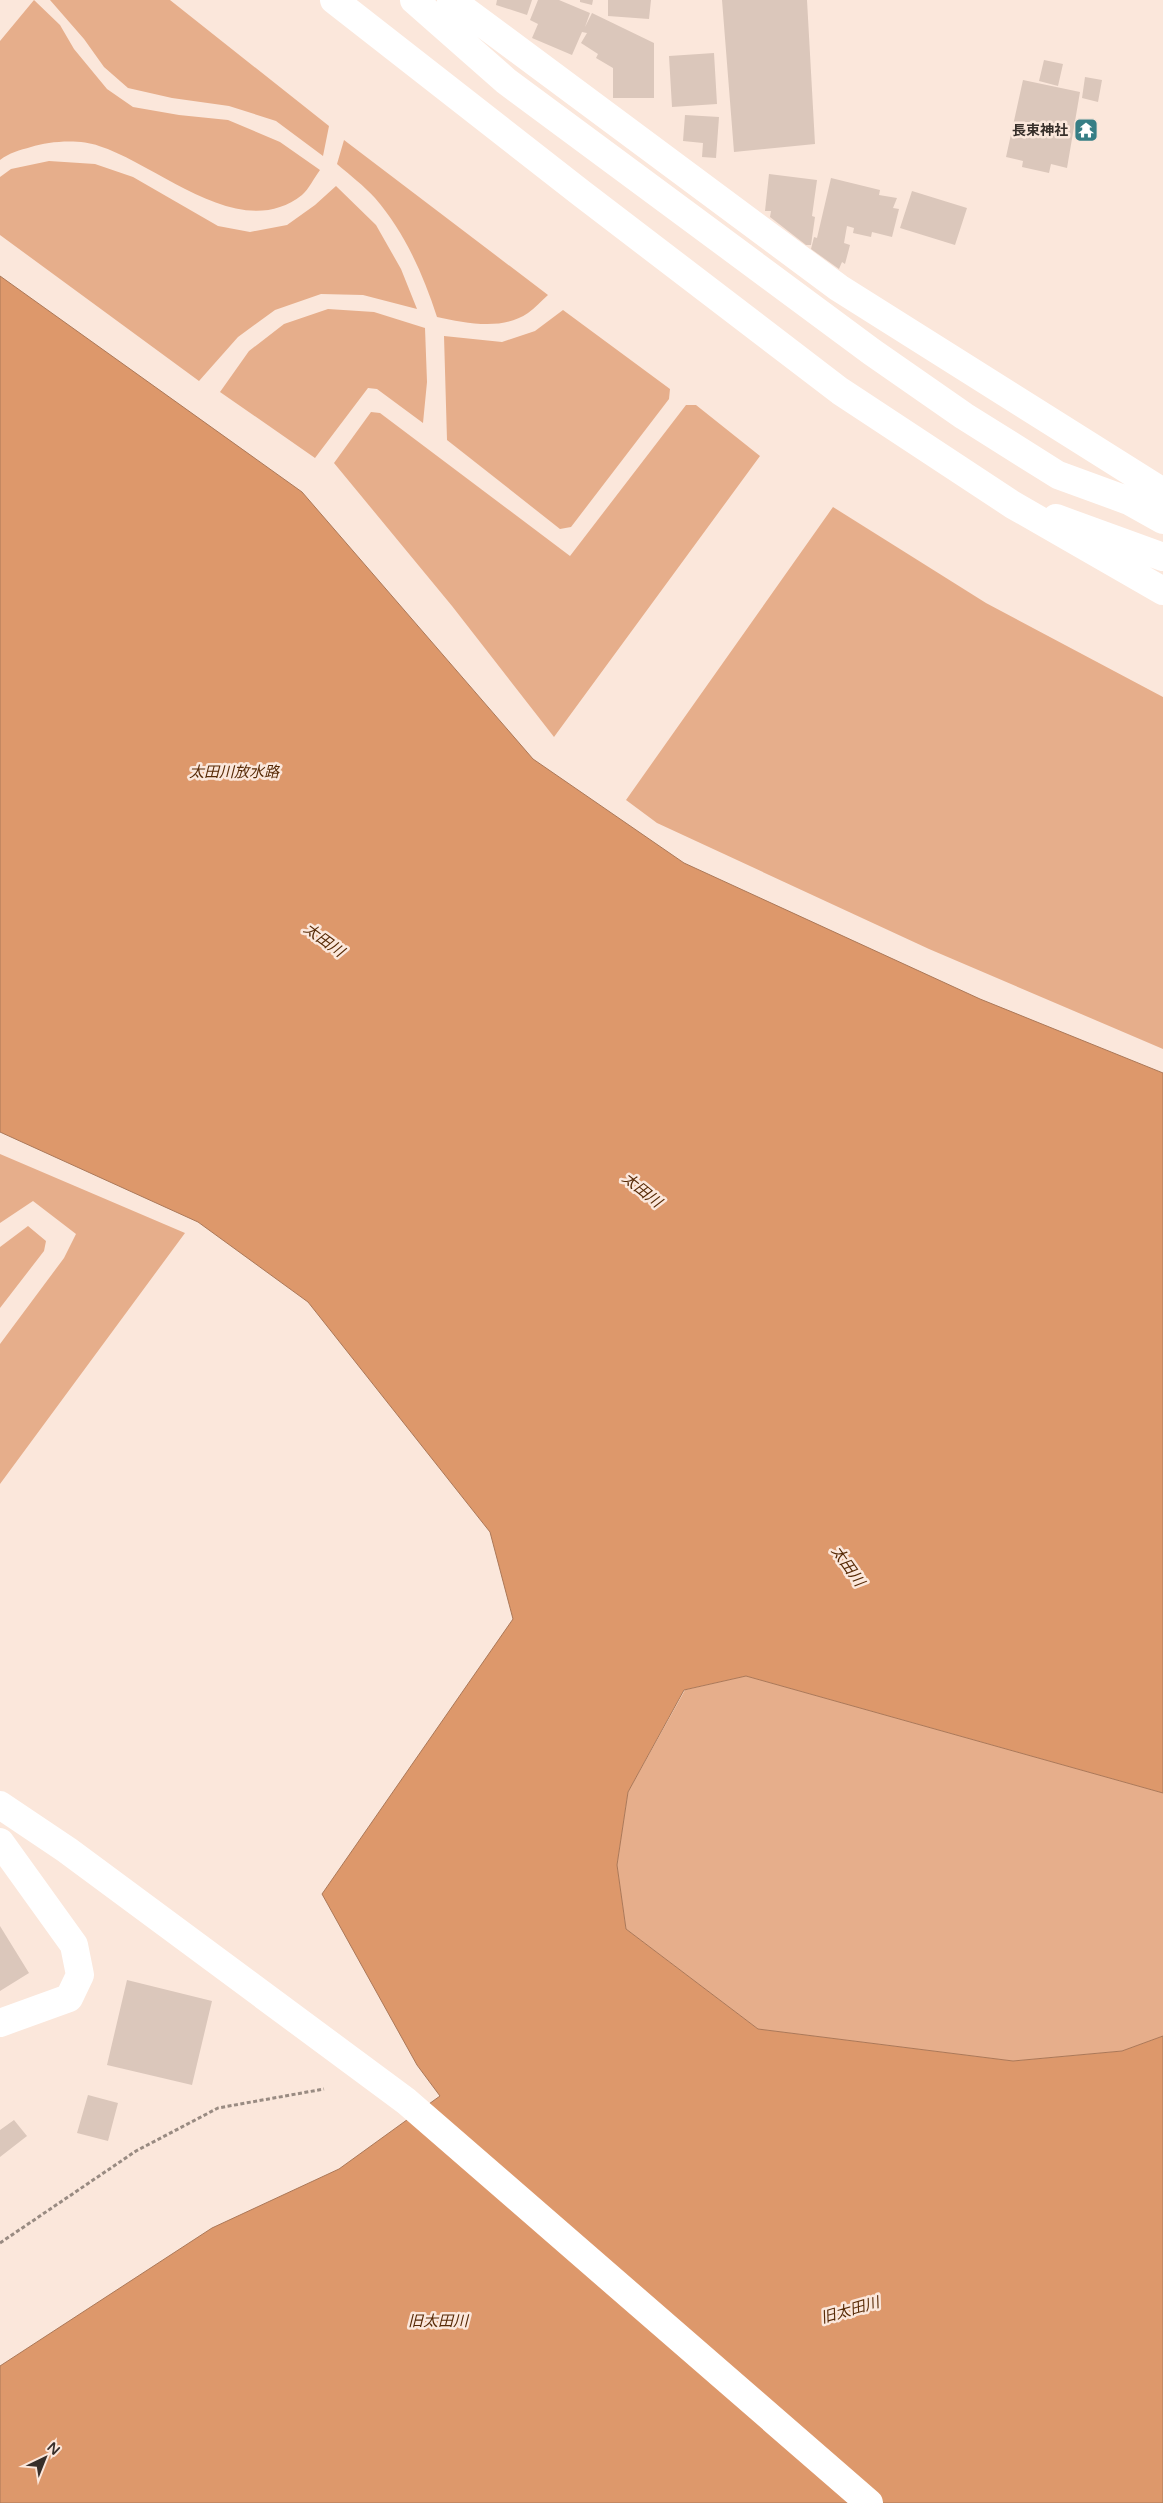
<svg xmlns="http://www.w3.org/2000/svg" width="1163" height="2503" viewBox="0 0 1163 2503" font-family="'Varela Round','Noto Sans JP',sans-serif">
<rect width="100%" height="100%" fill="#fbe7db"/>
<path fill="#e6ae8b" d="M34,0L60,25L74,49L107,89L133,107L179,115L228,120L280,142L320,170C314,178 309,189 302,195C240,244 159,165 99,146C80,139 50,141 31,147C20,150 9,153 0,160V41Z
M50,0H170L329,126L323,156L276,121L229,106L172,98L128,88L104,67L84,39Z
M344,140L548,295C541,301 535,308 528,313C502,331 466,323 437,317C423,274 405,233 375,198C364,186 350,175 337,164Z
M49,161L95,164L133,177L218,226L250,232L287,225L315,205L336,186L376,225L401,269L417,309L363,295L321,294L275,310L238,337L199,381L0,235V177L11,169Z
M328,309L374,312L425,328L427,382L423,423L377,389L368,388L315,458L220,392L249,351L284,324Z
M563,310L670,389L669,399L571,527L560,529L447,440L444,336L502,342L535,331Z
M686,405H696L760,456L554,737L452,606L334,463L371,412L380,413L570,556Z
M833,507L986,603L1163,697V1049L929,949L657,823L626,800Z
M0,1154L185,1233L0,1484V1344L64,1258L76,1234L33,1201L0,1223Z
M28,1226L46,1241L44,1251L0,1308V1247Z
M746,1676L1163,1793V2036L1122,2051L1013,2061L758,2029L626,1929L617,1865L628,1792L685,1690Z"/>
<path fill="#dd986b" stroke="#ab7858" d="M0,276L302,492L533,759L684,863L980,999L1163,1073V1793L746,1676L684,1690L628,1792L617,1865L626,1929L758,2029L1013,2061L1122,2051L1163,2036V2503H0V2366L212,2228L339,2169L440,2096L417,2065L322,1894L513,1619L490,1532L308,1302L198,1222L0,1132Z"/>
<path fill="#dbc7bb" d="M497,0H532L527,15L496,5Z
M538,0H559L590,13L585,27L592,13L654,43V98H613V68L596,58L598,54L581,43L587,33L582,32L572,55L532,38L538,24L530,20Z
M580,0H593L592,5L580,2Z
M608,0H651L649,19L608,16Z
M722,0H807L815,144L734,152Z
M714,53L717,104L672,107L669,56Z
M1044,60L1063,64L1058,86L1039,81Z
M1085,77L1102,80L1098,102L1082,98Z
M1023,80L1080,92L1067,168L1051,164L1049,173L1022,167L1023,161L1006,157Z
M685,115L719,117L716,158L702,157L703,143L683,141Z
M769,174L817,180L812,216L815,217L811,245H806L770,217L771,211H765Z
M831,178L880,190L879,195L897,198L893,208L899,209L892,237L872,232L871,237L853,233L854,228L847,226L844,243L850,245L845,264L842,262L839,269L811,249L814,237L817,238Z
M912,191L967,208L955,245L900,228Z
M0,1926L29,1973L0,1991Z
M127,1980L212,2001L192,2085L107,2065Z
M88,2095L118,2103L108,2141L77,2133Z
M14,2120L27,2136L0,2157V2130Z"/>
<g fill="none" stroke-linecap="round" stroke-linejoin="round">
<path stroke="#998b82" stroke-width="3" stroke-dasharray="4 2.5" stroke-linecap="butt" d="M0,2243L136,2151L218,2108L324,2089"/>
<path stroke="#fff" stroke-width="28" d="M334,0L581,193L840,391L1013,505L1163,591
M414,0L506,81L872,352L964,416L1058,475L1129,501L1163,520
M451,0L839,288L1163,492
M1056,518L1163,557"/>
<path stroke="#fff" stroke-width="28" d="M0,1805L67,1850L406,2101L869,2503
M0,1842L74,1945L80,1975L69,1998L0,2023"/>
</g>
<defs>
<g id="temple-square" transform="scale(1.25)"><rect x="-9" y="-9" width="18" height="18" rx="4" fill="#367e85" stroke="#fbe7db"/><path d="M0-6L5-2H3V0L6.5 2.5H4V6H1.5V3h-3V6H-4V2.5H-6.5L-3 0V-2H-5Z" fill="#fff"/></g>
</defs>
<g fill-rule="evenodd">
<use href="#temple-square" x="1086" y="130"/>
</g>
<g text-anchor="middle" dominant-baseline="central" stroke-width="5" stroke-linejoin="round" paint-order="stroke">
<g font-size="14" font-weight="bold" fill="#372f2a" stroke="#fbe7db" text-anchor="end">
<text x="1068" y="130">長束神社</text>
</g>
<g font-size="15" font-style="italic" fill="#572a06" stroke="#fbe7db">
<text x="234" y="772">太田川放水路</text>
<text transform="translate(324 940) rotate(36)">太田川</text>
<text transform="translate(642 1190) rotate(39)">太田川</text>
<text transform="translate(848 1566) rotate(55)">太田川</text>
<text transform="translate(850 2310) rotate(-16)">旧太田川</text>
<text x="438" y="2321">旧太田川</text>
</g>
</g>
<g transform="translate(45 2458) rotate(43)" stroke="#fbe7db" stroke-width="4" paint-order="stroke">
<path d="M0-4L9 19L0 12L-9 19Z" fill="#372f2a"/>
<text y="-8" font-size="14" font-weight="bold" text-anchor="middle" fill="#372f2a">N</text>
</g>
</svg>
